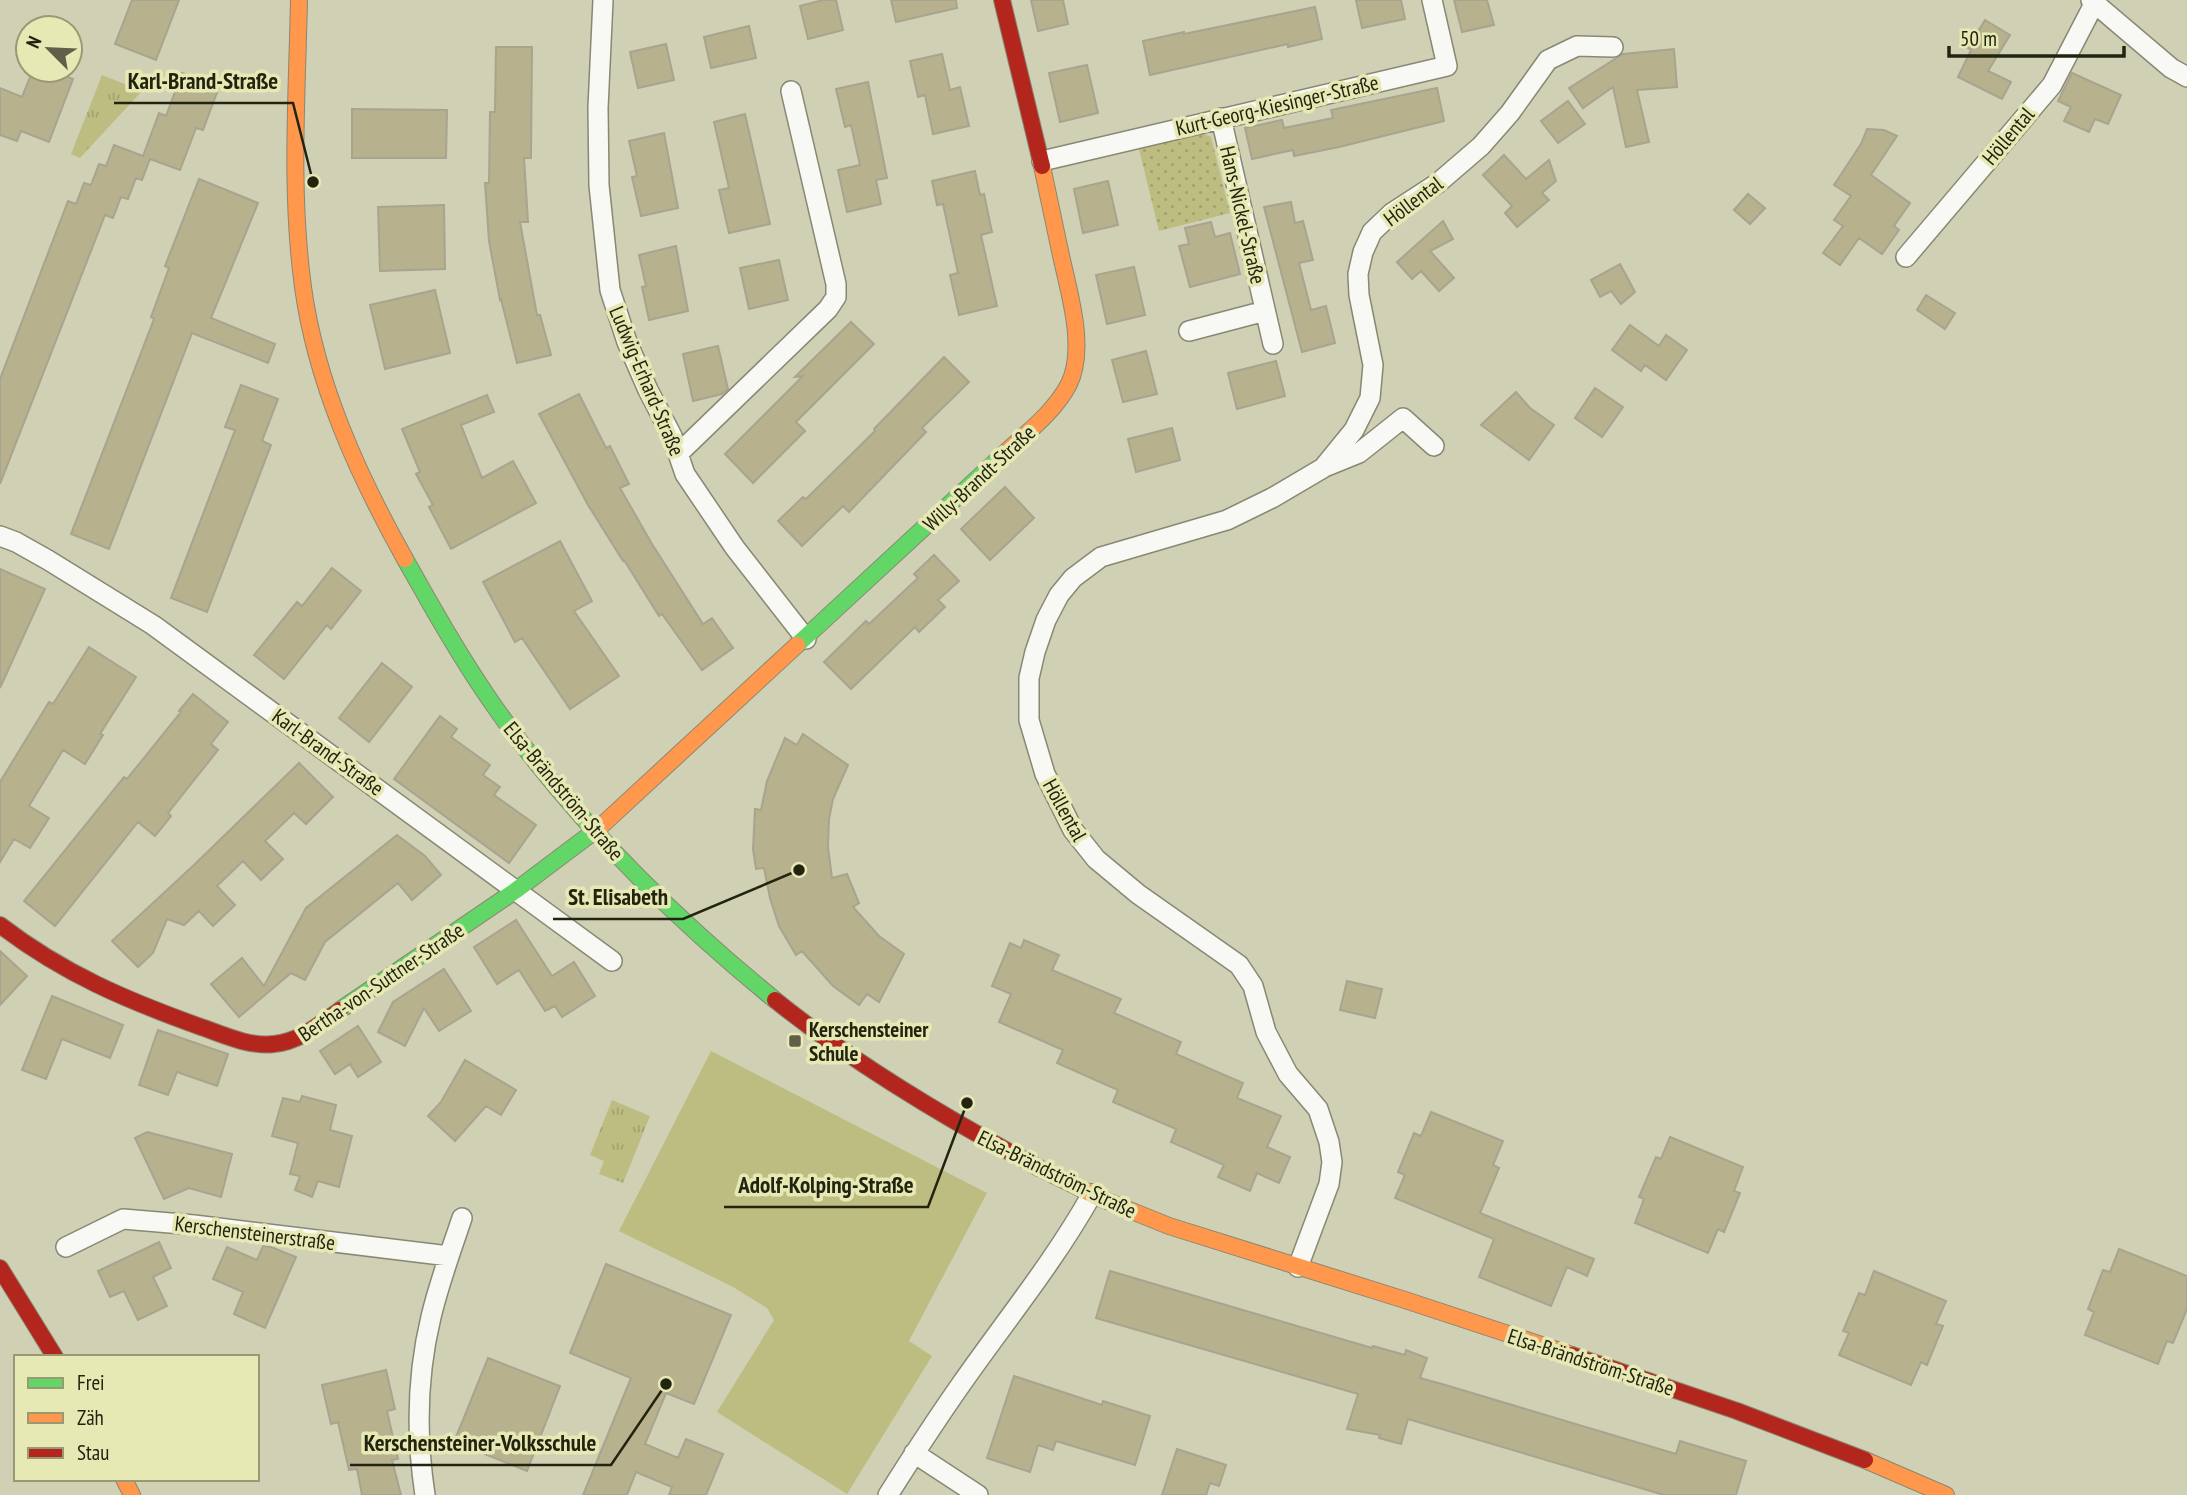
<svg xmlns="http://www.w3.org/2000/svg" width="2187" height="1495" viewBox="0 0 2187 1495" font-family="'PT Sans Narrow',sans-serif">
<defs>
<pattern id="grass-dots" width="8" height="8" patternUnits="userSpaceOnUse" patternTransform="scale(1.75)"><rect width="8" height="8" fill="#bdbd81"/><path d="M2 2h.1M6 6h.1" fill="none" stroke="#a2a26e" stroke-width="1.8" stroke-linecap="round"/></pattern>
<pattern id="park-tufts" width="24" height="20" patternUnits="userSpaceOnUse" patternTransform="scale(1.75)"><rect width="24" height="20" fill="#bdbd81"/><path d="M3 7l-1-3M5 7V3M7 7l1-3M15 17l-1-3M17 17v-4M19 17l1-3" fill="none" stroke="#a2a26e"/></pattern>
</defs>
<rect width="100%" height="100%" fill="#d0d0b5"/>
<path fill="url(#grass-dots)" d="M1197,131L1211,137L1230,213L1159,231L1138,145Z"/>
<path fill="url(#park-tufts)" d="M102,75L142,91L80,158L71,154Z
M612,1100L650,1116L623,1183L599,1174L604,1161L590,1155Z"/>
<path fill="#bdbd81" d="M711,1051L987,1193L909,1341L932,1356L847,1494L717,1412L774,1320L767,1308L733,1287L619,1231Z"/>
<path fill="#b8b18e" stroke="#a7a48f" stroke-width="2" d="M132,0H179L156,60L115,44Z
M823,0H836L843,30L808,39L800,6Z
M891,0H956L957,8L896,22Z
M1031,0H1063L1068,24L1038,31Z
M1356,0H1401L1405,19L1362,28Z
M1454,0H1487L1494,25L1462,32Z
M1315,7L1322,39L1288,47V44L1150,75L1143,41L1184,32V34Z
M1985,20L2010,35L1988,71L2011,82L2002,99L1958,77L1971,50L1965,46L1974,31L1977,33Z
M749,26L756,58L711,68L704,37Z
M666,44L674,80L638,88L630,52Z
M496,47H532L531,158H524L528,222H520L537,315H540L551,355L517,363L501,299L500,300L489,241L485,183H489L490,112H495Z
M1674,49L1677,87L1637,90L1649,142L1626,147L1613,87L1583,108L1569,88L1623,54Z
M942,54L950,90L960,87L969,126L933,134L925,95L918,97L910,61Z
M1087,65L1098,113L1060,122L1049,73Z
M33,70H51L73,79L49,142L21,131L17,141L0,135V88L22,97Z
M182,73L219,87L203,130L196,128L180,170L150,159L142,180L136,178L128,199L121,197L113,218L105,215L0,484V379L68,201L76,204L84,183L91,185L99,164L106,166L114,145L143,156L159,113L166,116Z
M2072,73L2121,95L2108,124L2095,119L2089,132L2064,121L2071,107L2058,101Z
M868,82L887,178L876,180L881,204L847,212L838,170L860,165L851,125L845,127L836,89Z
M1437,88L1444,121L1339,147L1294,156L1293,150L1252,159L1245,128L1282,120L1284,128L1333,118L1331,110Z
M1568,101L1585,124L1558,143L1541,121Z
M352,109L447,110L446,158H352Z
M745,114L770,224L729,233L719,190L729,188L714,122Z
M1867,129L1884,130L1897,136L1871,175L1910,203L1894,226L1899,230L1882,254L1859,238L1840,265L1823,253L1843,226L1834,220L1851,196L1834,185L1861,144Z
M664,133L678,208L641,216L632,177L637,176L629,141Z
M1504,155L1526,179L1549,160L1556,181L1542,193L1549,200L1517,227L1505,213L1512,206L1483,175Z
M975,171L980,195L984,194L992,232L981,235L997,306L959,315L950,275L958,273L943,204L937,205L932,181Z
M199,179L258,203L211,318L275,344L268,363L192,333L109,549L71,534L154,319L151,317L169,268L165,266Z
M1108,181L1118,225L1083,233L1074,189Z
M1748,194L1765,208L1750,224L1734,210Z
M1291,202L1295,223L1303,221L1313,260L1299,263L1311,310L1326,306L1335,343L1302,352L1264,207Z
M444,205L445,269L380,271L378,207Z
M1443,221L1453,239L1430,251L1454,278L1439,291L1421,271L1412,279L1397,262Z
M1211,222L1215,237L1230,233L1240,274L1190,287L1179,246L1189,244L1185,228Z
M676,246L688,311L649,320L642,287L646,286L639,255Z
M779,260L788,300L749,309L740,268Z
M1620,264L1635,292L1621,304L1611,291L1600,297L1591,280Z
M1134,267L1145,315L1107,324L1096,275Z
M435,290L450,353L385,369L370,305Z
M1926,295L1955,313L1945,329L1917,310Z
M851,322L874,344L796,422L805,431L753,483L725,454L803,376L795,377Z
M1630,325L1659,346L1666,335L1687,350L1666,380L1645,365L1641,371L1612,350Z
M718,346L728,389L722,394L693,401L683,354Z
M1146,351L1157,394L1123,402L1112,360Z
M944,357L969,382L922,428L926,432L849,512L843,506L802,546L778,521L803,497L806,499L875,431L874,429Z
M1276,361L1285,396L1237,409L1228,373Z
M241,385L278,399L262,441L271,445L207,612L171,598L235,430L225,427Z
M1595,388L1623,407L1602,437L1575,418Z
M1516,392L1530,408L1554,425L1529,460L1481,425Z
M579,394L606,448L610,446L629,484L620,488L652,544L703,624L712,618L733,648L702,670L662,614L659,616L624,560L623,561L588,505L539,414Z
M487,395L494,412L461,425L482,478L513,461L536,503L451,549L429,507L433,505L416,474L420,472L402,429Z
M1172,428L1180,460L1136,472L1128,439Z
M1005,487L1034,518L990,560L961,529Z
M560,541L592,601L574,611L619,676L570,709L522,638L515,642L483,582Z
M934,555L959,581L938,600L945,607L919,632L915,627L851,689L824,662L866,621L869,624L918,578L914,574Z
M332,568L361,591L331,629L327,625L284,679L254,655L297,602L302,606Z
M0,569L45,589L0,688Z
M89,647L136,677L100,734L103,735L85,764L63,750L29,806L49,818L30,848L14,839L0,862V782L49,702L53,704Z
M382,663L412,687L369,742L339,718Z
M193,694L228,722L211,744L218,750L168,813L171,816L155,836L138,822L55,926L24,901L124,777L127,779L181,712L179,711Z
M440,716L457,729L451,737L490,765L483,775L500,787L494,795L536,825L509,863L394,779Z
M803,734L848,765L833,799L829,819L828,847L832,878L847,874L859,903L853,907L879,936L904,954L879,1002L867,994L859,1005L833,986L802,951L796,955L779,926L770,898L764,868L756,869L753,849L755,809L761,810L767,781L785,738L797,745Z
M299,763L333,797L306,824L294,813L265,841L283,859L261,880L243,861L217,886L235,905L213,926L199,911L184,925L167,919L153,953L138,967L112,941L195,864Z
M397,835L425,856L441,875L412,900L398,883L325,942L305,980L291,973L239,1017L211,984L242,958L264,986L306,908Z
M516,920L552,976L574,962L595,996L562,1017L555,1006L545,1011L519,970L497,984L474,947Z
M1024,940L1059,955L1052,970L1121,999L1114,1013L1181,1042L1176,1054L1243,1083L1237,1098L1281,1116L1267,1147L1290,1157L1279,1183L1257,1173L1250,1191L1218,1177L1224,1165L1171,1142L1176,1129L1113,1102L1118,1090L1057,1063L1063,1050L999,1022L1011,994L992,986L1010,943L1021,948Z
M0,951L27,976L0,1005Z
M444,969L471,1011L439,1031L424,1008L405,1046L378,1032L393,1002Z
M1347,981L1382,989L1375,1018L1340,1010Z
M52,996L123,1025L110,1058L62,1039L46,1079L22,1070Z
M358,1026L381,1062L358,1077L350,1064L335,1074L320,1051Z
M158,1030L228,1054L217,1086L177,1072L168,1095L139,1085Z
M465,1060L516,1090L501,1115L486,1106L455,1141L428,1116L441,1102Z
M302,1096L336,1105L330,1130L352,1136L339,1187L318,1181L312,1197L295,1190L300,1176L290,1174L298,1143L272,1136L283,1098L300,1102Z
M1431,1112L1503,1141L1493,1165L1499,1168L1480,1213L1594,1259L1587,1276L1567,1267L1551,1306L1479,1277L1494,1239L1395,1198L1405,1175L1398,1172L1414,1133L1421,1136Z
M147,1132L232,1154L221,1197L189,1188L164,1199L135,1138Z
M1670,1137L1743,1167L1734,1191L1740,1193L1724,1232L1718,1229L1708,1253L1635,1223L1644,1199L1639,1197L1656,1157L1661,1159Z
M159,1242L171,1268L153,1277L167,1306L138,1320L124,1291L110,1297L98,1271Z
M263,1246L271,1247L296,1257L265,1328L234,1314L243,1292L213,1279L227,1247L257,1260Z
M2119,1249L2187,1276V1309L2173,1343L2167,1341L2158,1364L2085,1335L2094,1312L2088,1309L2103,1270L2110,1272Z
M606,1264L731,1315L694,1404L666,1393L645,1444L678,1458L686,1439L723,1454L706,1495H669L672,1487L636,1472L627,1495H583L631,1378L570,1353Z
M1110,1271L1372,1348L1373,1346L1405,1355L1406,1350L1427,1358L1420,1378L1442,1384L1676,1454L1680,1441L1746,1461L1736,1495H1664L1408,1419L1401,1444L1379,1438L1380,1435L1347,1429L1358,1394L1096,1318Z
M1874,1271L1946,1301L1936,1324L1943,1326L1927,1365L1921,1362L1911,1385L1839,1355L1849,1333L1843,1331L1859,1293L1865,1295Z
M488,1358L560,1386L527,1471L454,1442Z
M386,1370L395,1409L387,1411L398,1459L392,1460L401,1495H362L357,1469L349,1470L338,1422L331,1424L322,1385Z
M1014,1376L1102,1405L1103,1401L1150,1416L1135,1465L1056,1441L1053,1450L1038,1445L1030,1472L987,1458Z
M1177,1449L1226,1465L1219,1486L1210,1483L1206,1495H1162Z"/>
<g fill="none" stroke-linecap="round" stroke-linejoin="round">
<g stroke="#888873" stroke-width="22">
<path id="street" d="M603,0L598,108L599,185L610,290L627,342L648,390L672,436L685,474L735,548L806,639
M2091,0L2171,68L2187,77
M1221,118L1273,344
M1042,161L1447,66L1432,0
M1906,257L2052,85L2094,4
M1189,331L1265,311
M678,454L828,309L836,297V284L791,91
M1327,466L1359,453L1403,418L1434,446
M0,536L16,542L48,560L153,625L612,961
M66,1247L123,1219L194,1225L449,1256
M1298,1267L1329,1184L1332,1162L1329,1142L1318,1109L1288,1074L1266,1032L1253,986L1239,965L1138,894L1096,859L1073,830L1045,774L1029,720V678L1035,652L1046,620L1059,595L1073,578L1101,557L1227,520L1272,498L1323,468L1354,430L1370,398L1373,365L1359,295L1358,274L1363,252L1372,232L1392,213L1438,183L1481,146L1510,113L1548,60L1577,46L1613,47
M914,1453L978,1495
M425,1495C416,1436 417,1375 431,1317C439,1283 451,1251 462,1218
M888,1495C912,1457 936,1420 962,1383C1006,1320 1054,1262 1092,1194"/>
</g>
<g stroke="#888873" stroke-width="18">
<path id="fast" d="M405,559C432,607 459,655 490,700C569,815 667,912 775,1000
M797,645L1007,451
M340,1010L515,891L600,827"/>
</g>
<g stroke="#888873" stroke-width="18">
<path id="slow" d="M299,0C297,96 290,192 303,287C316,383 358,475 405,559
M1007,451C1029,431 1055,411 1069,384C1087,347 1068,289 1060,251C1054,223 1048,195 1042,166
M600,827L797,645
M1039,1168L1102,1199L1169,1226L1405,1300L1572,1355
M1865,1460L1946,1495
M124,1479L132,1495"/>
</g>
<g stroke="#888873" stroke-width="18">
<path id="jam" d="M1002,0L1042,166
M0,925C64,974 126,1000 201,1027C224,1035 249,1047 274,1044C299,1042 320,1024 340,1010
M775,1000C856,1065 947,1119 1039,1168
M0,1268L55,1357
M1572,1355L1737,1411L1865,1460"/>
</g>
<use href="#street" stroke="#f8f8f4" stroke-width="19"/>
<use href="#fast" stroke="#63d668" stroke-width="16"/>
<use href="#slow" stroke="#ff974d" stroke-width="16"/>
<use href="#jam" stroke="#b3261e" stroke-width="16"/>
</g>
<rect fill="#60604a" stroke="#e7e9b5" stroke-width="2.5" x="788" y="1034" width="14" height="14" rx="3.5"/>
<g text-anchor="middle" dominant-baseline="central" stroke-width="7" stroke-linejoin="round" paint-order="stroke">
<g font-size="21" fill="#232410" stroke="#e7e9b5">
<text transform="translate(1277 105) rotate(-13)">Kurt-Georg-Kiesinger-Straße</text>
<text transform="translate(2008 136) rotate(-50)">Höllental</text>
<text transform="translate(1413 201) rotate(-37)">Höllental</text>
<text transform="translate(1243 215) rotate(77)">Hans-Nickel-Straße</text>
<text transform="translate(647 381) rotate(67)">Ludwig-Erhard-Straße</text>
<text transform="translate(979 478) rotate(-43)">Willy-Brandt-Straße</text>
<text transform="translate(328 752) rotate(36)">Karl-Brand-Straße</text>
<text transform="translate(564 791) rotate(50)">Elsa-Brändström-Straße</text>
<text transform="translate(1065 810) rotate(61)">Höllental</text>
<text transform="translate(381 982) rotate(-34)">Bertha-von-Suttner-Straße</text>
<text transform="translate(1057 1174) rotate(26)">Elsa-Brändström-Straße</text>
<text transform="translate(255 1233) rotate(7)">Kerschensteinerstraße</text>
<text transform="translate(1591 1362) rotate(18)">Elsa-Brändström-Straße</text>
</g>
<g font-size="21" font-weight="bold" fill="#232410" stroke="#e7e9b5" text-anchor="start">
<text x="809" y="1029">Kerschensteiner<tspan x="809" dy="24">Schule</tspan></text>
</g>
</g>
<path fill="none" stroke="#232410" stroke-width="2.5" d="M313 182L293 103H114M799 870L683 919H553M967 1103L928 1207H724M666 1384L611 1465H350"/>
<g fill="#232410" stroke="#e7e9b5" stroke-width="2.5">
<circle cx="313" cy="182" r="7"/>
<circle cx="799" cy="870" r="7"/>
<circle cx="967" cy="1103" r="7"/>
<circle cx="666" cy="1384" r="7"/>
</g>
<g font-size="23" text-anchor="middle" font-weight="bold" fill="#232410" stroke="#e7e9b5" stroke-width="7" stroke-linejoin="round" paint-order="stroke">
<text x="203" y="89">Karl-Brand-Straße</text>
<text x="618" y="905">St. Elisabeth</text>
<text x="826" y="1193">Adolf-Kolping-Straße</text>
<text x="480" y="1451">Kerschensteiner-Volksschule</text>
</g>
<rect x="14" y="1355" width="245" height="126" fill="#e7e9b5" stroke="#999a73" stroke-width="2"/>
<rect x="28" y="1378" width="35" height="10" fill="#63d668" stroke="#999a73" stroke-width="2"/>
<text x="77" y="1390" font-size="21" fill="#232410">Frei</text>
<rect x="28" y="1413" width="35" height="10" fill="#ff974d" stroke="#999a73" stroke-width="2"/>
<text x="77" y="1425" font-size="21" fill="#232410">Zäh</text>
<rect x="28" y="1448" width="35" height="10" fill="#b3261e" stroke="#999a73" stroke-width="2"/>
<text x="77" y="1460" font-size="21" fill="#232410">Stau</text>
<g transform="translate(49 49) rotate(294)"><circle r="33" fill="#e7e9b5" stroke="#999a73" stroke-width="2"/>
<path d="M0-5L12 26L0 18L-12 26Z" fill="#60604a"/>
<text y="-10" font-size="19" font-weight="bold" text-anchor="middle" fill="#232410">N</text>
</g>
<path d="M1949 46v10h175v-10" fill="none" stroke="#232410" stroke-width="3.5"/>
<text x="1960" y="46" font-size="21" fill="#232410" stroke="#e7e9b5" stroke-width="5" paint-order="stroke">50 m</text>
</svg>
